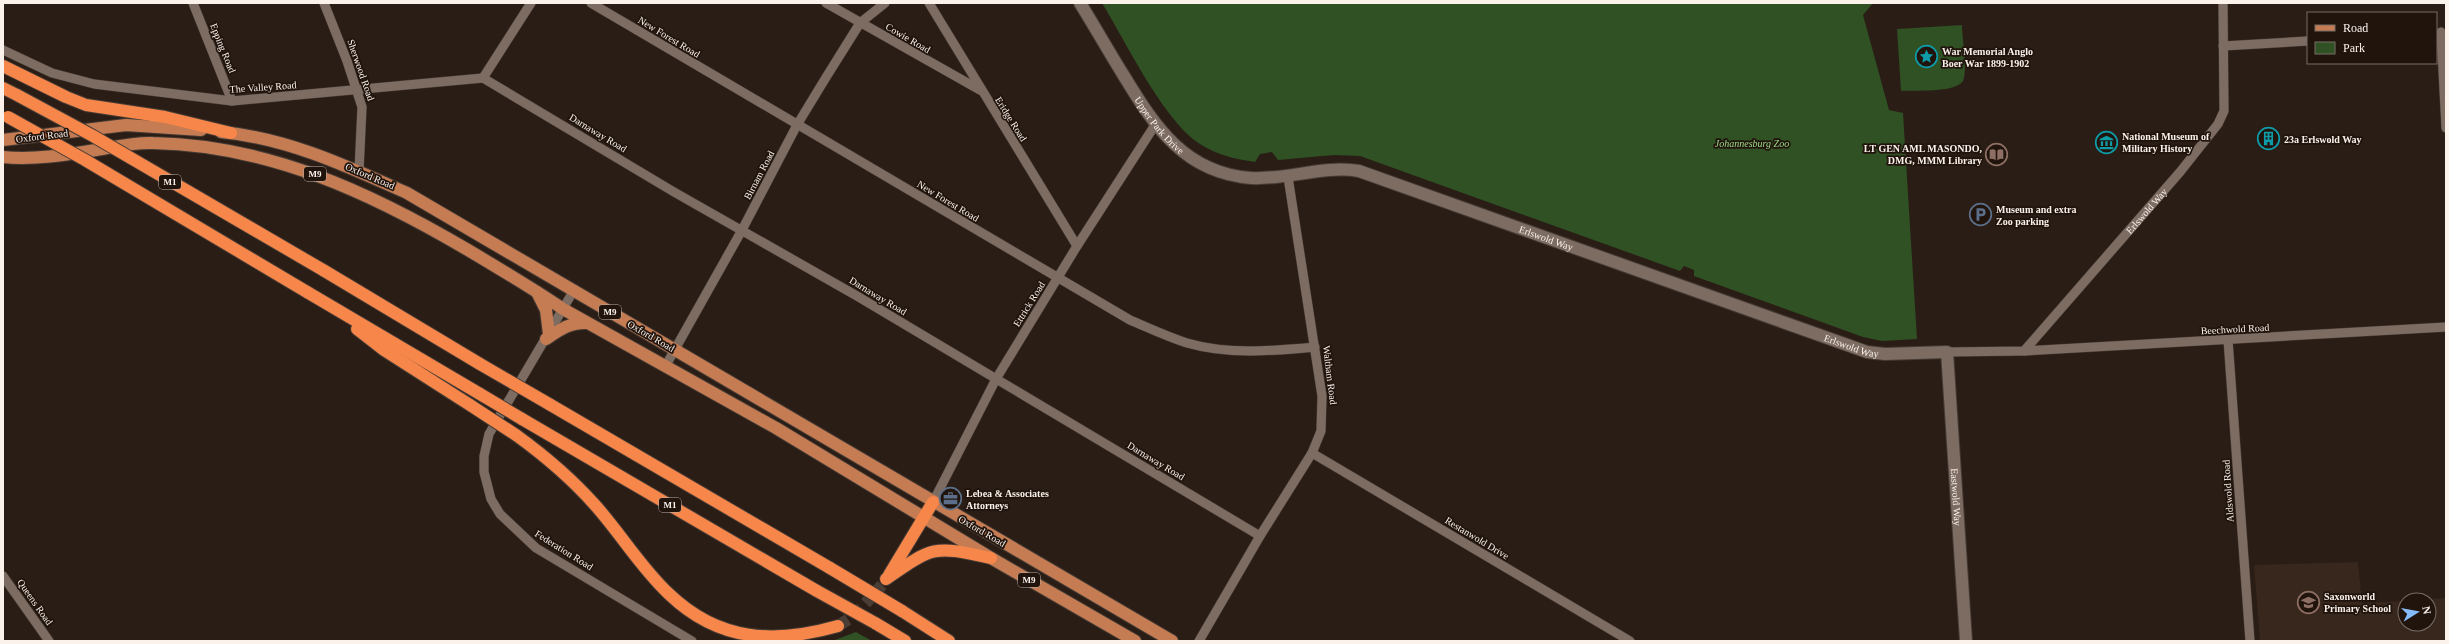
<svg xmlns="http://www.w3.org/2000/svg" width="2449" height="644" viewBox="0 0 2449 644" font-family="Georgia,serif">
<rect width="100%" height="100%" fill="#2a1d15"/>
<path fill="#37271d" d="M 2358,562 L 2362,603 L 2405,601 L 2405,624 L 2429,624 L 2429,600 L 2412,600 L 2446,598 L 2446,641 L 2260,641 L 2254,565 Z"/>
<g fill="#2f5124">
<path d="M 1102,3 L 1873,3 L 1863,15 L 1889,110 L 1903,113 L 1917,339 L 1882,341 L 1863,337 L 1694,276 L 1694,270 L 1684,266 L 1680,271 L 1360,156 L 1334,155 L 1278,160 L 1272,152 L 1260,154 L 1255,162 C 1235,159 1217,155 1200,144 C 1163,120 1126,42 1102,3 Z"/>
<path d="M 1962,25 C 1962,38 1968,71 1963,81 C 1956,93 1914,90 1901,91 L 1897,29 Z"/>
<path d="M 856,632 L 872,641 L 832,641 Z"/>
</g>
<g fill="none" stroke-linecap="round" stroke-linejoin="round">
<path stroke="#493d35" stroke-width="12" stroke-dasharray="12 6" stroke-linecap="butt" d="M 838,626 L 855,615 L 882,585"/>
<defs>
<g id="street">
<path d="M 193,3 L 232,101"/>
<path d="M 324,3 L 347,61 L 362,107 L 359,171"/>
<path d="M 591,3 L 1130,320 C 1149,328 1168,337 1187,343 C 1228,355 1273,351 1315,347"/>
<path d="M 826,3 L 980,90"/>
<path d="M 929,3 L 1077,246"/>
<path d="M 2441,32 L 2446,128"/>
<path d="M 2223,46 L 2308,41"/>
<path d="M 3,50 L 52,73 L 94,84 L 232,101 L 483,78"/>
<path d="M 483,78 L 674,192 L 857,296 L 1260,536"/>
<path d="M 483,78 L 531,3"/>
<path d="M 574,290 L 489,434 L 484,456 L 484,472 L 491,499 L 500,514 L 536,548 L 692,641"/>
<path d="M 2228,340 L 2250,641"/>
<path d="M 2024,351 L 2446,327"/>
<path id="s1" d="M 1947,352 L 2024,351 L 2180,172 L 2218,124 L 2224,111 L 2223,3"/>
<path d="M 665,367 L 742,230 L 797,125 L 825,79 L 860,23 L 885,3"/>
<path d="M 1312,453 L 1630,641"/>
<path d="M 933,502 L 996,379 L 1077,246 L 1155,125"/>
<path d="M 3,576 L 49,641"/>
<path d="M 1199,641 L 1260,536 L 1312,453 L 1321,431 L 1322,396 L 1288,177"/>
</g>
<g id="secondary">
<path id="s2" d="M 1080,3 C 1095,27 1109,52 1124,76 C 1155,127 1185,173 1251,178 C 1287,180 1324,165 1359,171 L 1867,352 L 1885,354 L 1947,352 L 1966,641"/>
</g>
<g id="primary">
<path d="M 221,132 C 287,138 347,166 407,193 L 1172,641"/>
<path d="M 3,140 L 126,125 L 201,130"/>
<path d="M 3,157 C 34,160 66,155 96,150 C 115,147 134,142 153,143 C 269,145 371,193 468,250 C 500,269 532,288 563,309 L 776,428 L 991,558 L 1135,641"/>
<path d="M 537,292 L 546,310 L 549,334"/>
<path d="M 546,339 C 559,330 570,322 587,323"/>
</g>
<g id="highway">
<path d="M 3,66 L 66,97 L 86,105 L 165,117 L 231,133"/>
<path d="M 3,88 L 17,95"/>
<path d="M 323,270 L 480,364"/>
<path d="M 307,292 L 480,394"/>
<path d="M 357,329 L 384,350 L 470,405"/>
<path d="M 549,404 L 830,568"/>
<path d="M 522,419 L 817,591"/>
<path d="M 516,435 C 545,456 571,478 595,505 C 621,534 641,568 669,594 C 719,642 775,644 838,626"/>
<path d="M 889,575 L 933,502"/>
<path d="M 886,579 C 935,545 934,546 991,558"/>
<path d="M 902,611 L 949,641"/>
<path d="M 875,623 L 905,641"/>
</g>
</defs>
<use href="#street" stroke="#453b35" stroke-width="10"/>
<use href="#secondary" stroke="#453b35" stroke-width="14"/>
<use href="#primary" stroke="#453b35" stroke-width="14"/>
<use href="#highway" stroke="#453b35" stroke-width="14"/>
<use href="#street" stroke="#7c6c62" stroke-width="9"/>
<use href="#secondary" stroke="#7c6c62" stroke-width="12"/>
<use href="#primary" stroke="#c57c53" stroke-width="12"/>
<use href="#highway" stroke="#f68649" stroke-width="12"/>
<defs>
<g id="highway-bridge">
<path d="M 17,95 L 93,136 L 323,270"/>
<path d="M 8,117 L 85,160 L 307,292"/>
<path d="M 480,364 L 549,404"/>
<path d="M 480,394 L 522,419"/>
<path d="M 470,405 L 516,435"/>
<path d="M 830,568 L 902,611"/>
<path d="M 817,591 L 875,623"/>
</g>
</defs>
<use href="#highway-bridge" stroke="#453b35" stroke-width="14" stroke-linecap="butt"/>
<use href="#highway-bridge" stroke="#f68649" stroke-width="12"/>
</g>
<defs>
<symbol id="sight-ring" viewBox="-11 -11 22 22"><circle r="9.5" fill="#20140c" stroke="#0f9aa8" stroke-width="1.5"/><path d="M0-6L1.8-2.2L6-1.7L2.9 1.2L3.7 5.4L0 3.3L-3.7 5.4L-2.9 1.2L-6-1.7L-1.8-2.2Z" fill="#0f9aa8"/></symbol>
<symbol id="building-ring" viewBox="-11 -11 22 22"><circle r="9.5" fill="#20140c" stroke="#0f9aa8" stroke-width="1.5"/><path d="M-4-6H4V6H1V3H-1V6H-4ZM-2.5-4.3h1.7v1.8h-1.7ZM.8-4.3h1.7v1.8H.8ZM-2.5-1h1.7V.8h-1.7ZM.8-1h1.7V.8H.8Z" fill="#0f9aa8"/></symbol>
<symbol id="museum-ring" viewBox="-11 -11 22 22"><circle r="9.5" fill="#20140c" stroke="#0f9aa8" stroke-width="1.5"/><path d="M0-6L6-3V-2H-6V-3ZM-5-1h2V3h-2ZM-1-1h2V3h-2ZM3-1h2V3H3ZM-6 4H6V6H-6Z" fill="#0f9aa8"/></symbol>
<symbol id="library-ring" viewBox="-11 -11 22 22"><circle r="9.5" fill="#20140c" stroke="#8d6e63" stroke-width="1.5"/><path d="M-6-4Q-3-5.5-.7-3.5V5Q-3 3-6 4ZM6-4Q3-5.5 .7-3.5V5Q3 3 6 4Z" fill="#8d6e63"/></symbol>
<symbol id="parking-ring" viewBox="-11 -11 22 22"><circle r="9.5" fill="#20140c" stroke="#5c6f8a" stroke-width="1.5"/><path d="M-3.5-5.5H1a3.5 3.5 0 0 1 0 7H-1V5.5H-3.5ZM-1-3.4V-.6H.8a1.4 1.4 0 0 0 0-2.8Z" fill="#5c6f8a"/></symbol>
<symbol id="office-ring" viewBox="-11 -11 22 22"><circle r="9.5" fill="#20140c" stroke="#5c6f8a" stroke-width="1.5"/><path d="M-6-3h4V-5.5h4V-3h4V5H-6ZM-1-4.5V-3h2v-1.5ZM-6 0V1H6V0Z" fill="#5c6f8a"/></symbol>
<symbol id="school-ring" viewBox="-11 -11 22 22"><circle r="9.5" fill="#20140c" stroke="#8d6e63" stroke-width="1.5"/><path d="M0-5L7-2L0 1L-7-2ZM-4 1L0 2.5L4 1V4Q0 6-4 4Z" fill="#8d6e63"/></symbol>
</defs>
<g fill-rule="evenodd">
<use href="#sight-ring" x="1914" y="44" width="25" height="25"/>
<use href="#building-ring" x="2256" y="126" width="25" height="25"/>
<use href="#museum-ring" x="2094" y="130" width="25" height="25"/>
<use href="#library-ring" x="1984" y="142" width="25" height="25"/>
<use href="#parking-ring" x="1968" y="202" width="25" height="25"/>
<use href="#office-ring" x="938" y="486" width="25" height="25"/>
<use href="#school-ring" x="2296" y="590" width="25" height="25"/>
</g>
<g text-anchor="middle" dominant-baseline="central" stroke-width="3.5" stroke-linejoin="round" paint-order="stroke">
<g fill="#20140c" stroke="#b9afa9" stroke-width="1">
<rect x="304" y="167" width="22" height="14" rx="3"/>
<rect x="159" y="175" width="22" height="14" rx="3"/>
<rect x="599" y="305" width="22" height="14" rx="3"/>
<rect x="659" y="498" width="22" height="14" rx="3"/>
<rect x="1018" y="573" width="22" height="14" rx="3"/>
</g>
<g font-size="9" font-weight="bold" fill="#fbf2ec">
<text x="315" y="174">M9</text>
<text x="170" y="182">M1</text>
<text x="610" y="312">M9</text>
<text x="670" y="505">M1</text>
<text x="1029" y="580">M9</text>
</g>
<g font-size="10" fill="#fbf2ec" stroke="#20140c">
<text transform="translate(669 37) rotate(31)">New Forest Road</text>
<text transform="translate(908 38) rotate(30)">Cowie Road</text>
<text transform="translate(223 48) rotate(68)">Epping Road</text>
<text transform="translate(361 70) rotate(71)">Sherwood Road</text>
<text transform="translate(263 87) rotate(-4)">The Valley Road</text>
<text transform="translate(1011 119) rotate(58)">Eridge Road</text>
<text stroke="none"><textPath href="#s2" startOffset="146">Upper Park Drive</textPath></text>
<text transform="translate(598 133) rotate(31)">Darnaway Road</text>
<text transform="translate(42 136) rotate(-7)">Oxford Road</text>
<text transform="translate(759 175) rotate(-62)">Birnam Road</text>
<text transform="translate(370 176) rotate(23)">Oxford Road</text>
<text transform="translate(948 201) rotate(31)">New Forest Road</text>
<text stroke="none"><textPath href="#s1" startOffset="263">Erlswold Way</textPath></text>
<text stroke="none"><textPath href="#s2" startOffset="563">Erlswold Way</textPath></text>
<text transform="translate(878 296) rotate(31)">Darnaway Road</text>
<text transform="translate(1029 304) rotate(-58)">Ettrick Road</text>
<text transform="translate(2235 329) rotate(-3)">Beechwold Road</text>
<text transform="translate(651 336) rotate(30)">Oxford Road</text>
<text stroke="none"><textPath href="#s2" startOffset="887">Erlswold Way</textPath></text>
<text transform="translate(1330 375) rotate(83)">Waltham Road</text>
<text transform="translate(1156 461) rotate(31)">Darnaway Road</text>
<text transform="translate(2228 491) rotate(-94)">Aldswold Road</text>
<text stroke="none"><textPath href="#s2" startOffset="1129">Eastwold Way</textPath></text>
<text transform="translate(982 531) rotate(30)">Oxford Road</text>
<text transform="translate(1477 538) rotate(31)">Restanwold Drive</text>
<text transform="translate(564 550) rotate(32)">Federation Road</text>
<text transform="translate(35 602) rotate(55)">Queens Road</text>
</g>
<g font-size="10" font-weight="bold" fill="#fbf2ec" stroke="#20140c" text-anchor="start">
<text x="1942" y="51">War Memorial Anglo<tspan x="1942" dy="12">Boer War 1899-1902</tspan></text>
<text x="2122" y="136">National Museum of<tspan x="2122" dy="12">Military History</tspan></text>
<text x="2284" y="139">23a Erlswold Way</text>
<text x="1982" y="148" text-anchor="end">LT GEN AML MASONDO,<tspan x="1982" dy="12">DMG, MMM Library</tspan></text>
<text x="1996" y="209">Museum and extra<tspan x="1996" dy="12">Zoo parking</tspan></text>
<text x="966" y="493">Lebea &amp; Associates<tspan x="966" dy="12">Attorneys</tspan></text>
<text x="2324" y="596">Saxonworld<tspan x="2324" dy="12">Primary School</tspan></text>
</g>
<g font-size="10" font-style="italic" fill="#9cdc88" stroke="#20140c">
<text x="1752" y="143">Johannesburg Zoo</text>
</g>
</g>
<rect width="2449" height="644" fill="none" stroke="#fbf2ec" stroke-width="8"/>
<rect x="2307" y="12" width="130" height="52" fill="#20140c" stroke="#786d66"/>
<rect x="2315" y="25" width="20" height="6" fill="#c57c53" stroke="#786d66"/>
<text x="2343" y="32" font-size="12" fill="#fbf2ec">Road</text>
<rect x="2315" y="42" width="20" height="12" fill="#2f5124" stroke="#786d66"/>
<text x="2343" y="52" font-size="12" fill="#fbf2ec">Park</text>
<g transform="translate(2417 612) rotate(79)"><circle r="19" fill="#20140c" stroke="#786d66"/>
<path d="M0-3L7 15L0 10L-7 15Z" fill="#85bbfb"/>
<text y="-6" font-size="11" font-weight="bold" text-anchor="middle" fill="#fbf2ec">N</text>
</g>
</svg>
